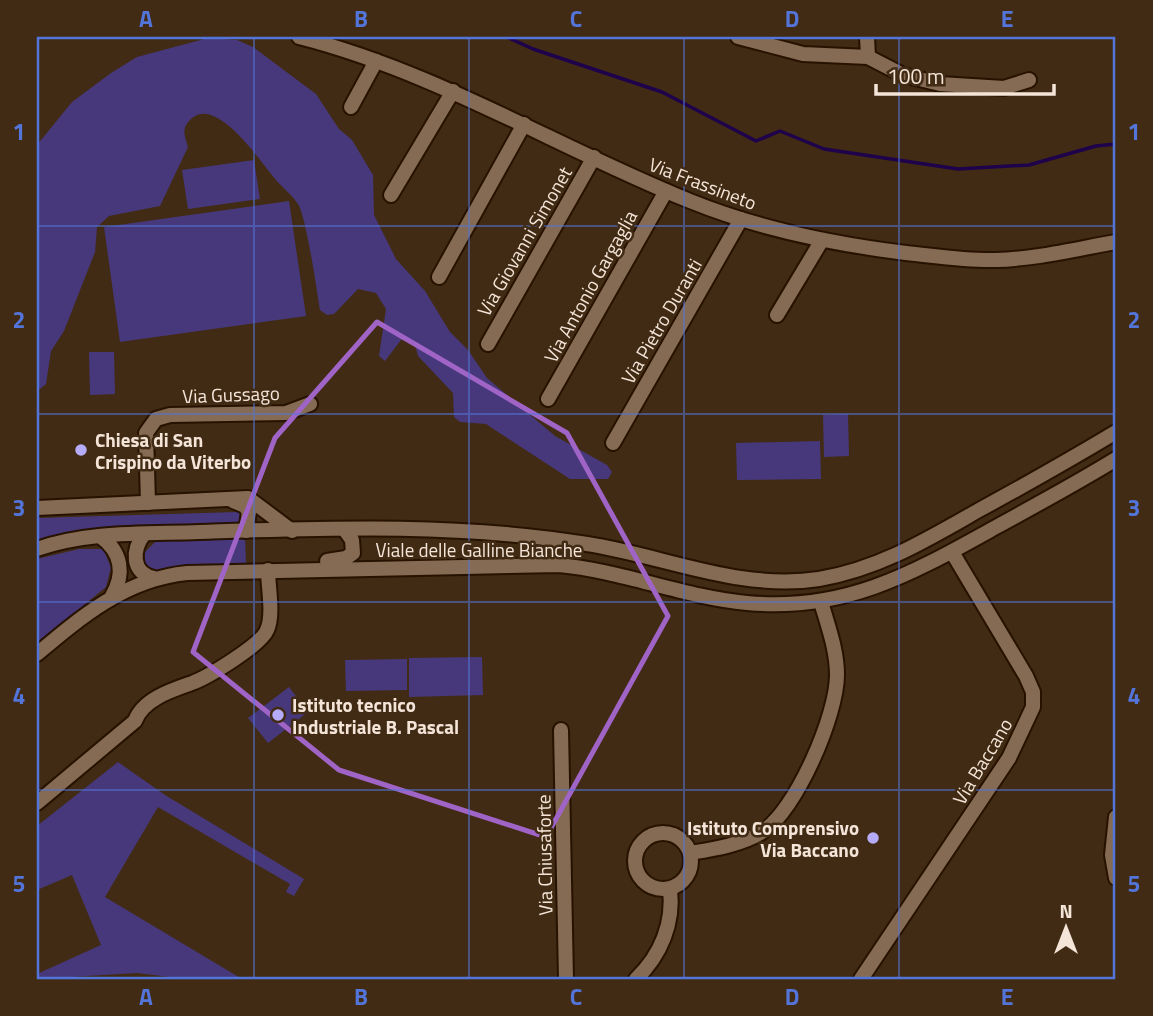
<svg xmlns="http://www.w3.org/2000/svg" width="1153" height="1016" viewBox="0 0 1153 1016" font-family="'Titillium Web',sans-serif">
<rect width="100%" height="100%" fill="#412b14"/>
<g fill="#47387b">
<path d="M 208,38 L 237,40 L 253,47 L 316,94 L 339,129 L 352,140 L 373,175 L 374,215 L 396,259 L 425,291 L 450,332 L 468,350 L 487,378 L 555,436 L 607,465 L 612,472 L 608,479 L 570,479 L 486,424 L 460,422 L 454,417 L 453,393 L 418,356 L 414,341 L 404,336 L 385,361 L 379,356 L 386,309 L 376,293 L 358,289 L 334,314 L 327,315 L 320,310 C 317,291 306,216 298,204 C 292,195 283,188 276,180 C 262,164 218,96 192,118 C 181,128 184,134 188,147 L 160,206 L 109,216 L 97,227 L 95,252 L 64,331 L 51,351 L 46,384 L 40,389 L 37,387 L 37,145 L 72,102 L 111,73 L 137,57 Z"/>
<path d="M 254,160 L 260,199 L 188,209 L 182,170 Z"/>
<path d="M 289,201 L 306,316 L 120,342 L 104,227 Z"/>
<path d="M 89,352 L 114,352 L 115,394 L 90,395 Z"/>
<path d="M 848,414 L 849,456 L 824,457 L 823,415 Z"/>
<path d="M 820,441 L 821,479 L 737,480 L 736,443 Z"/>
<path d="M 237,512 L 244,517 L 242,523 L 237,524 L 85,529 L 37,540 L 37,518 Z"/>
<path d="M 245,534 L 246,566 L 155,571 L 145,564 L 145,552 L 157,540 Z"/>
<path d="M 79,549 L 103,549 L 111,567 L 106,587 L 37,643 L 37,559 Z"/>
<path d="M 482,657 L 483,695 L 409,697 L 409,658 Z"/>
<path d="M 407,659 L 407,690 L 346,691 L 345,660 Z"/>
<path d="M 289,687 L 308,712 L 268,743 L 248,718 Z"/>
<path d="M 118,762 L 165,795 L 304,879 L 294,896 L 286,892 L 290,884 L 158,807 L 105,897 L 242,979 L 187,979 L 137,973 L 37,979 L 37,974 L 101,945 L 72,875 L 37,890 L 37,826 Z"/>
</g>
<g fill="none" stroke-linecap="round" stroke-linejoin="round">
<path stroke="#1e024b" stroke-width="3.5" d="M 507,37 L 533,49 L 662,92 L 756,141 L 780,131 L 824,149 L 958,169 L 1029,165 L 1096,146 L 1116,144"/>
<defs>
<g id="minor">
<path d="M 299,37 C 437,72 558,148 690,201 C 759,229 832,244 906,253 C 936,256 966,261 996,260 C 1036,259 1076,249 1116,242"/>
<path d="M 738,37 L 803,54 L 868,57 L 903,75 L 940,84 L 1004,88 L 1029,80"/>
<path d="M 867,37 L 868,57"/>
<path d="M 351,107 L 376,61"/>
<path d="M 391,195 L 453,91"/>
<path d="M 439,277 L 524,124"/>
<path d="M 777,315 L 822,240"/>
<path d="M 488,344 L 594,157"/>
<path d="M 548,399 L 666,191"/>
<path d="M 613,443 L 741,219"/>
<path d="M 233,501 L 245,506 L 249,512 L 246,531"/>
<path d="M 148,503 L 146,433 L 156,419 L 170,415 L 286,413 L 310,404"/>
<path d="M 37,508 L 248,498 L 292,531"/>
<path d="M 144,534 C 132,550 131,573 154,578"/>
<path d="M 100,536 C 122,552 125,574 112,596"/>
<path d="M 37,549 C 88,531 145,534 199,532 C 328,528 459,523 587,544 C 665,556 739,591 819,579 C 879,569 928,539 979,510 C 1025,485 1071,459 1116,432"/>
<path d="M 327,561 L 346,558 L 353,553 L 352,540 L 345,530"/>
<path d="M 37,654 C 82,616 126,579 187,573 L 559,565 C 623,571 683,597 747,603 C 846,612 913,573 996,527 C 1036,505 1077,483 1116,459"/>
<path d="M 561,730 L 566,979"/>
<path d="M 37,803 L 135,721 C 143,699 172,690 192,683 C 208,677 261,645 267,630 C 274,615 268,587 268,570"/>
<path d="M 1116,817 L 1112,855 L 1116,878"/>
<circle cx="663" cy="861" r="28"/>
<path d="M 690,853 C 714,849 741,845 762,832 C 796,811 837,715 837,675 C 837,650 828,626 821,602"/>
<path d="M 636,979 C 661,955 674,923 670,889"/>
<path d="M 861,979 L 1009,758 L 1033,707 L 1033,692 L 1026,676 L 952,552"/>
</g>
</defs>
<use href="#minor" stroke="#271200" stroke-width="18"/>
<use href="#minor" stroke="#856b53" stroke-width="14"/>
</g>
<path fill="none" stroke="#9f64c6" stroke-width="5" stroke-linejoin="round" d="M 377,322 L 567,433 L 668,616 L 546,837 L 339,770 L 193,652 L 275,438 Z"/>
<path fill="none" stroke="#5374d8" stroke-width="2" stroke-opacity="0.55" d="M 254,37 L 254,979M 469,37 L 469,979M 684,37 L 684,979M 899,37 L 899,979M 37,226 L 1116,226M 37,414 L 1116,414M 37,602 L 1116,602M 37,790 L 1116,790"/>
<g fill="#b6abf8" stroke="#412b14" stroke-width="2.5">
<circle cx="81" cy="450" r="7"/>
<circle cx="278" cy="715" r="7"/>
<circle cx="873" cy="838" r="7"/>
</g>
<g text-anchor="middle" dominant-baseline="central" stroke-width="5" stroke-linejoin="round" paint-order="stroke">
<g font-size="19" fill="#f4e5d8" stroke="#412b14">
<text transform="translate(703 183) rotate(21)">Via Frassineto</text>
<text transform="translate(524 241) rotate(-60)">Via Giovanni Simonet</text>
<text transform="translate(590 286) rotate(-61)">Via Antonio Gargaglia</text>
<text transform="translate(661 321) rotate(-60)">Via Pietro Duranti</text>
<text transform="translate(231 394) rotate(-2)">Via Gussago</text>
<text x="479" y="549">Viale delle Galline Bianche</text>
<text transform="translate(982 761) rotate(-59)">Via Baccano</text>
<text transform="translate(544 855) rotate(-91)">Via Chiusaforte</text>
</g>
<g font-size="19" font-weight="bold" fill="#f4e5d8" stroke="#412b14" text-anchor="start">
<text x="95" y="439">Chiesa di San<tspan x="95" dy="22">Crispino da Viterbo</tspan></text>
<text x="292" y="704">Istituto tecnico<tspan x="292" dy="22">Industriale B. Pascal</tspan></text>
<text x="859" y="827" text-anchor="end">Istituto Comprensivo<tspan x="859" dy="22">Via Baccano</tspan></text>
</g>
</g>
<rect width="1153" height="1016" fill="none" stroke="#412b14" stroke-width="77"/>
<g transform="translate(1066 928)" stroke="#412b14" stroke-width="5" paint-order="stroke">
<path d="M0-5L12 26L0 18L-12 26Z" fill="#f4e5d8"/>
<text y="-10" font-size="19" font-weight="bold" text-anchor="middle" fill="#f4e5d8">N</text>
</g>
<path d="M876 84v10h178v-10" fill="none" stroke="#f4e5d8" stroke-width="3.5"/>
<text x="887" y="84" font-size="21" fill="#f4e5d8" stroke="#412b14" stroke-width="5" paint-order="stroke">100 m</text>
<rect x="38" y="38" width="1076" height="940" fill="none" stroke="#5374d8" stroke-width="2.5"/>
<g font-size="23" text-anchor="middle" font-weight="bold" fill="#5374d8">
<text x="146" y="27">A</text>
<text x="361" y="27">B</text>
<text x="576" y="27">C</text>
<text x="792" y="27">D</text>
<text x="1007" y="27">E</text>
<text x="19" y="140">1</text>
<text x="1134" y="140">1</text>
<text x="19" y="328">2</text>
<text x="1134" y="328">2</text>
<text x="19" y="516">3</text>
<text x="1134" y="516">3</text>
<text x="19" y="704">4</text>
<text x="1134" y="704">4</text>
<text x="19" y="892">5</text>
<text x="1134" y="892">5</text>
<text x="146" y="1005">A</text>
<text x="361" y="1005">B</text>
<text x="576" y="1005">C</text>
<text x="792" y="1005">D</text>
<text x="1007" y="1005">E</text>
</g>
</svg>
